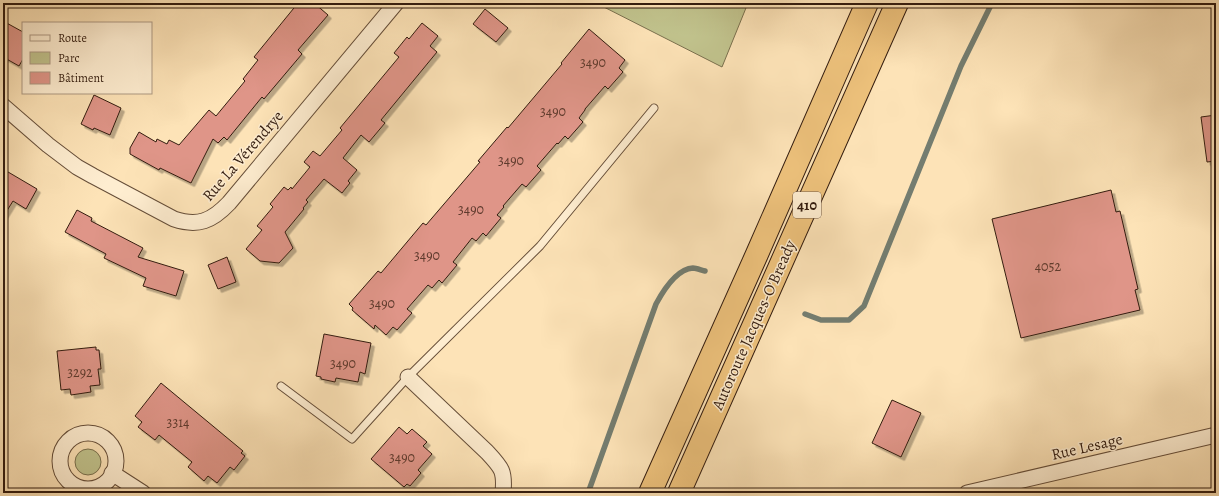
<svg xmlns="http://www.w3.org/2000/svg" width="1219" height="496" viewBox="0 0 1219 496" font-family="Alegreya,serif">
<defs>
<filter id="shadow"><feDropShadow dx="3.5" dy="3.5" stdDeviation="0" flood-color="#0004"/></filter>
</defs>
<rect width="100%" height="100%" fill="#fde3b7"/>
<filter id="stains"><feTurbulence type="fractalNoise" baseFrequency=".005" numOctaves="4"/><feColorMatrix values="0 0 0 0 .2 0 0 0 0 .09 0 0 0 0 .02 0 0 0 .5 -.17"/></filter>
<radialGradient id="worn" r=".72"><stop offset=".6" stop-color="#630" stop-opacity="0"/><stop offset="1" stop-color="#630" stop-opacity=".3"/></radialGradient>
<g fill="#c1c38d" stroke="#7a704e">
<path d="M 596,3 L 748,3 L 722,67 Z"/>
<circle cx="88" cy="462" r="13"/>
</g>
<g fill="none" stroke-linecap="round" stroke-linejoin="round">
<g stroke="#747d70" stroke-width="5.5">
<path d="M 805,314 L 821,320 L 849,320 L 864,306 L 961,66 L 992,3"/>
<path d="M 588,493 L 656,304 C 663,291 676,269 693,268 C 696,268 701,270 705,271"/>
</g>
</g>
<g fill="#df9588" stroke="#331c0f" filter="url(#shadow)">
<path d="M 298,3 L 314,3 L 328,15 L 298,50 L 302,54 L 264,99 L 262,97 L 227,140 L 224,137 L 218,143 L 213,139 L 191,183 L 160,168 L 159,170 L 130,154 L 130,148 L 139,132 L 156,142 L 157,139 L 167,144 L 169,140 L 179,145 L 209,110 L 216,116 L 245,81 L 243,79 L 258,60 L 254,57 Z"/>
<path d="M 485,9 L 508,28 L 496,42 L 473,24 Z"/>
<path d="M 3,21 L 23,32 L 23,59 L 19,66 L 3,57 Z"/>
<path d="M 422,23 L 438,36 L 430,46 L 437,52 L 381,120 L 385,123 L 369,142 L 361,135 L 343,158 L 357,170 L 348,181 L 350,183 L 342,193 L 324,179 L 306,200 L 308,202 L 303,208 L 304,209 L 285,232 L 293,248 L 279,263 L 260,261 L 246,249 L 262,230 L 257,226 L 273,207 L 270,204 L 284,187 L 288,190 L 291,187 L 292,189 L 310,167 L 304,162 L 313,151 L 320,156 L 342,130 L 340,128 L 399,57 L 394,53 L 407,37 L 409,39 Z"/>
<path d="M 589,29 L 625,60 L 619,68 L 623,72 L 608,89 L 605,86 L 585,109 L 585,110 L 579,118 L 583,122 L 568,139 L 565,136 L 558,144 L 557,143 L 537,166 L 541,170 L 526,187 L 522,184 L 503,206 L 504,207 L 497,215 L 501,218 L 486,236 L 483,233 L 476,241 L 472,238 L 453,262 L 457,265 L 442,283 L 439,280 L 432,288 L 428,285 L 407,309 L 412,313 L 397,330 L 393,327 L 386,335 L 375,325 L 374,329 L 352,310 L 353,308 L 349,304 L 378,271 L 381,273 L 423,223 L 426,225 L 480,162 L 478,161 L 507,127 L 508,128 L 562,64 L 561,63 Z"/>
<path d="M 94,95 L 121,108 L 110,135 L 94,128 L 93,130 L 81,124 Z"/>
<path d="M 1216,115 L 1216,161 L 1207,162 L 1201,117 Z"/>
<path d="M 3,169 L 37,189 L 26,209 L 13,201 L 3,217 Z"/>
<path d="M 1111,190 L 1116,212 L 1120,211 L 1138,289 L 1135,290 L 1140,310 L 1021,338 L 992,219 Z"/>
<path d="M 77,210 L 92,218 L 91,221 L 143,248 L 138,257 L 184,271 L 176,296 L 143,286 L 146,278 L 104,258 L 106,254 L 65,232 Z"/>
<path d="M 227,257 L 236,282 L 218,289 L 208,265 Z"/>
<path d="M 324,334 L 371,343 L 365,374 L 360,372 L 358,382 L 336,378 L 335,382 L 321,379 L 321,377 L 316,376 Z"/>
<path d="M 96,347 L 96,350 L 99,350 L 101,369 L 98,369 L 100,385 L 90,386 L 91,392 L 71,395 L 70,389 L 61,390 L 57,351 Z"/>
<path d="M 161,383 L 243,451 L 241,453 L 245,456 L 234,470 L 230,467 L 217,483 L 208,476 L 204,481 L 188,467 L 192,462 L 159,435 L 155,440 L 138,427 L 142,422 L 135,416 Z"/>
<path d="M 892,400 L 921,413 L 901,457 L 872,443 Z"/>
<path d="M 399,427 L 407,434 L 412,429 L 427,442 L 423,446 L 432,454 L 418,470 L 421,473 L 410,486 L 407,484 L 404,487 L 371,459 Z"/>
</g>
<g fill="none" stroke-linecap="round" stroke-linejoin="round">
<defs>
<path id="lane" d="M 281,386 L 352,439 L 408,377 L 540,246 L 654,108"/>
<g id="street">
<path d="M 3,106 L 48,145 L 77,167 L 93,176 L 174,219 C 198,227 212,221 229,203 L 396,3"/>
<path d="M 408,377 L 487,452 C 502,468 505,471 503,493"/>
<circle cx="88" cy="461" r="28"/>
<path d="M 112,473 L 143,493"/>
<path d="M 967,493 L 1216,435"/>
</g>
<g id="highway">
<path d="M 650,493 L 757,254 L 867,3"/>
<path d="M 679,493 L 897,3"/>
</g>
</defs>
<use href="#lane" stroke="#664e39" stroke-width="9"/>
<use href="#street" stroke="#664e39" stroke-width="17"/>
<use href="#highway" stroke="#331c0f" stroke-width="24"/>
<use href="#lane" stroke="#feedd0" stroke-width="7"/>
<use href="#street" stroke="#feedd0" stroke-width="15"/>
<use href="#highway" stroke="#eec27c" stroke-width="22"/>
</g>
<g text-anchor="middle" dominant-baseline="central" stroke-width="3" stroke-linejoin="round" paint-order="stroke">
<g font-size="14" fill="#5e3a2d">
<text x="593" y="62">3490</text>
<text x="553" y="111">3490</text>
<text x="511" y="160">3490</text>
<text x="471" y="209">3490</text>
<text x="427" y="255">3490</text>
<text x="1048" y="266">4052</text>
<text x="382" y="303">3490</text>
<text x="343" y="363">3490</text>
<text x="80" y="372">3292</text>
<text x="178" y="422">3314</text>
<text x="402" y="457">3490</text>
</g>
<rect fill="#feedd0" stroke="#705b49" stroke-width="1" x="793" y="192" width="28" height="26" rx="3"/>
<g font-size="15" font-weight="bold" fill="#331c0f">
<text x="807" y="205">410</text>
</g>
<g font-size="16" fill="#331c0f" stroke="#feedd0">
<text transform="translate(243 156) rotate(-49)">Rue La Vérendrye</text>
<text transform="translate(754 325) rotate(-66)">Autoroute Jacques-O'Bready</text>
<text transform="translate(1087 447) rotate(-13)">Rue Lesage</text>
</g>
</g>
<rect width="1219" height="496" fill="none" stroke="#fde3b7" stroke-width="16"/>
<rect x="4" y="4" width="1211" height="488" fill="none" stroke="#331c0f" stroke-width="2"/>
<rect x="8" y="8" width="1203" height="480" fill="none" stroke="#331c0f"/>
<rect x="22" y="22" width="130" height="72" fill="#feedd0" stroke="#ad9983"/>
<rect x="30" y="35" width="20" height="6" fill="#feedd0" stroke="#ad9983"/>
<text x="58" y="42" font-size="12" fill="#331c0f">Route</text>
<rect x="30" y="52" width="20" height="12" fill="#c1c38d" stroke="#ad9983"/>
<text x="58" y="62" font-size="12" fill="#331c0f">Parc</text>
<rect x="30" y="72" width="20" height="12" fill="#df9588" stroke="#ad9983"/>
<text x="58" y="82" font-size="12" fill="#331c0f">Bâtiment</text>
<rect width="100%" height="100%" filter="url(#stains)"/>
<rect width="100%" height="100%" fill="url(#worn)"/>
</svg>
